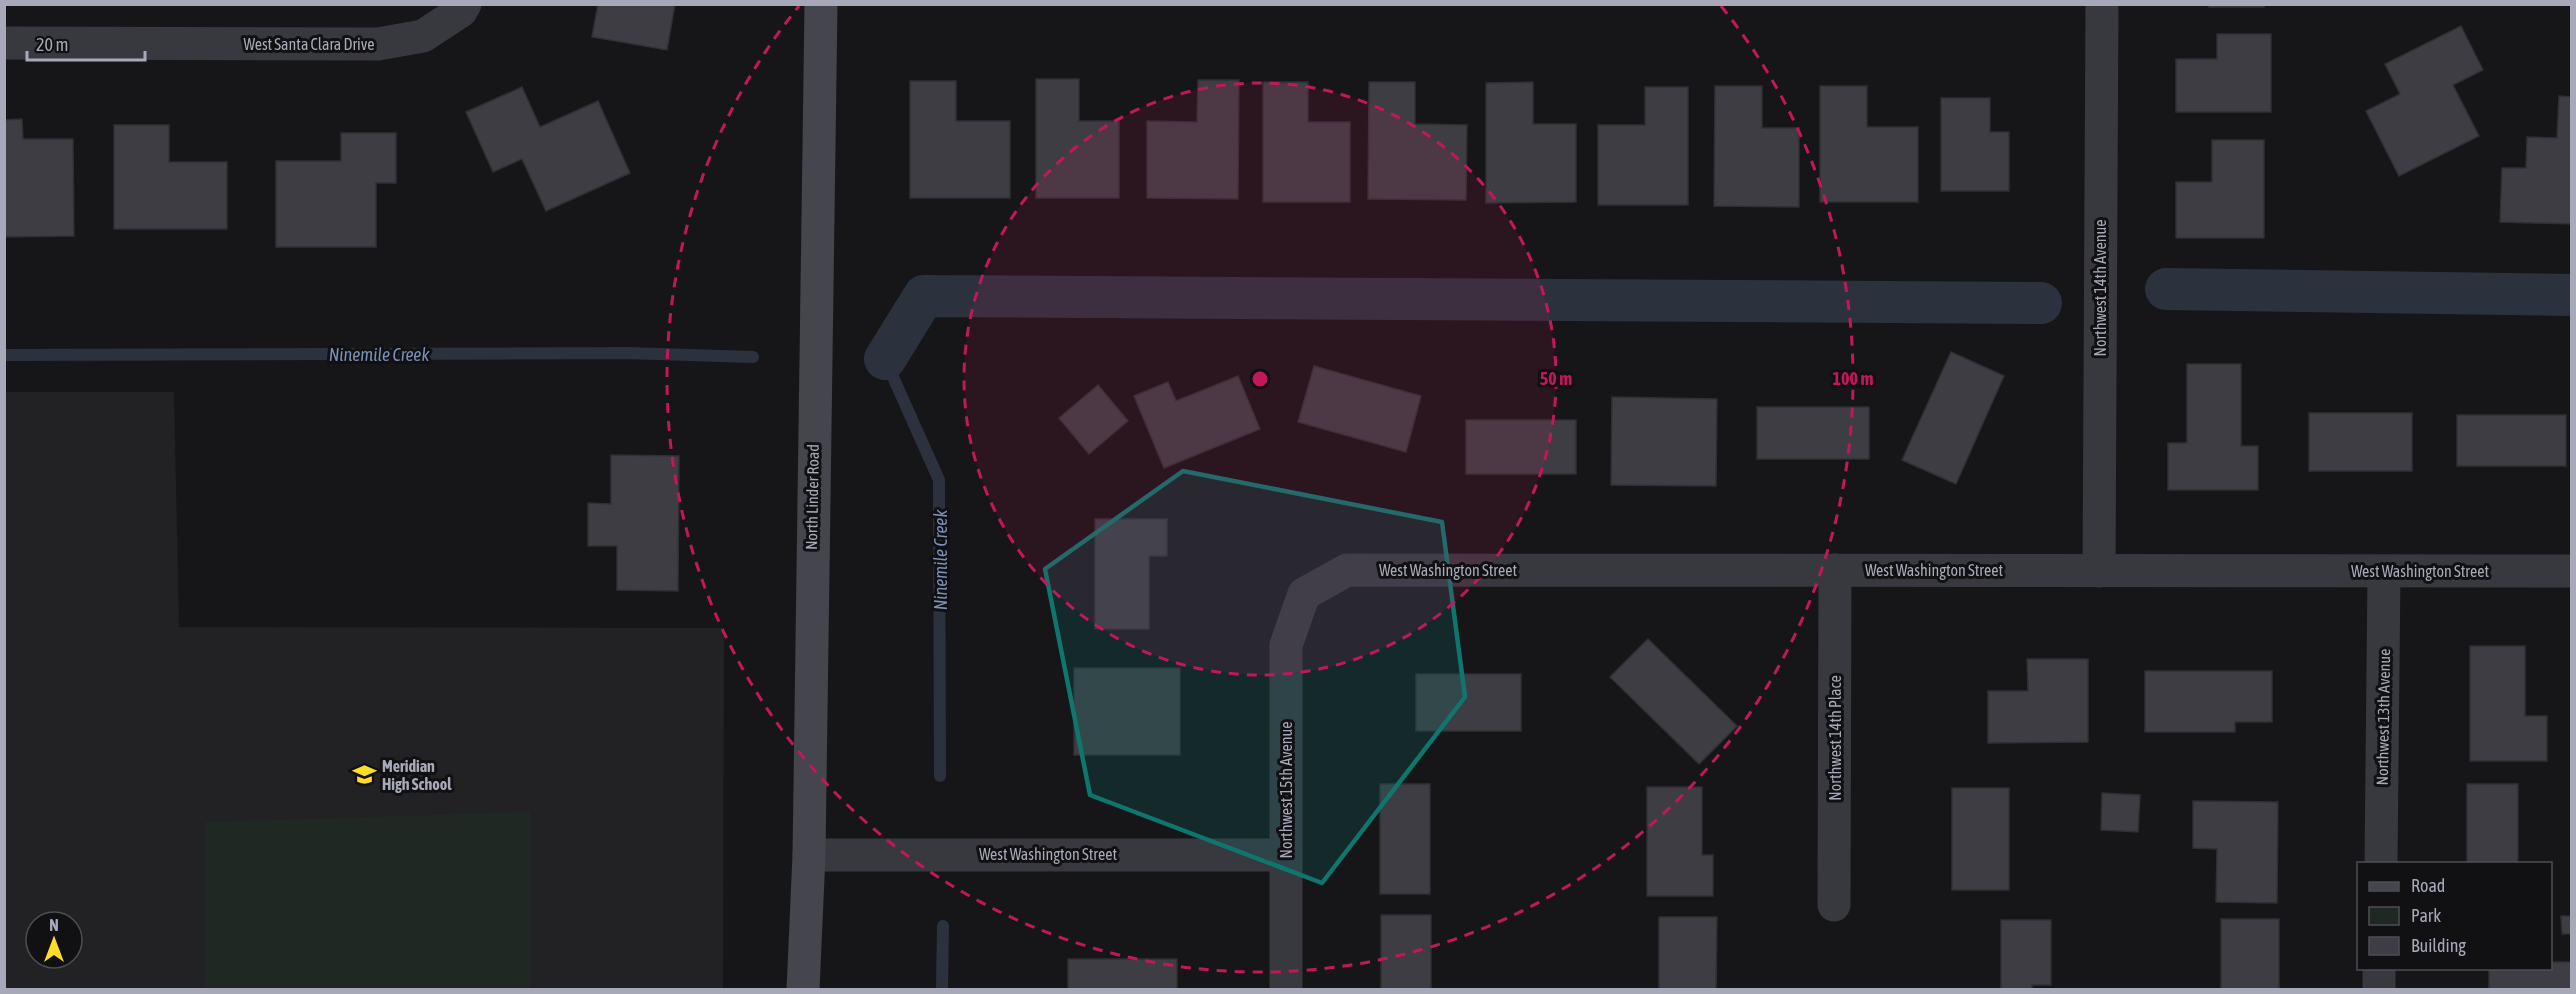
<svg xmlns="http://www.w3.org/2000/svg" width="2576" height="994" viewBox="0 0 2576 994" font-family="'Asap Condensed',sans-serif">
<rect width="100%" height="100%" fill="#161618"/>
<path fill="#222225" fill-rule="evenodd" d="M 5,392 L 174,392 L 179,627 L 724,628 L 723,989 L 5,990 ZM 36,922 L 72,922 L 72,958 L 36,958 Z"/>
<path fill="#1f2822" d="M 530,812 L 530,989 L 205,989 L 205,822 Z"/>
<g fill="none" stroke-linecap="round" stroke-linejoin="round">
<g stroke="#2b323d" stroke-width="12">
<path d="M 4,355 L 627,353 L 753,357"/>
<path d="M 882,359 L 885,359 L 939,480 L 940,776"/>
<path d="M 942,990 L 943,926"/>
</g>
<g stroke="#2b323d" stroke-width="42">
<path d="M 2166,289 L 2572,295"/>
<path d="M 885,359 L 924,296 L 2041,303"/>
</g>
</g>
<g fill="#3d3d43" stroke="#303034" stroke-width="1.5">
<path d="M 598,4 L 675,4 L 667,50 L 592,37 Z"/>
<rect x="2209" y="4" width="55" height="3"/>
<path d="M 2461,26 L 2483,70 L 2453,85 L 2479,136 L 2399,176 L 2366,111 L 2400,94 L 2385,64 Z"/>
<path d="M 2217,34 L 2271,34 L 2271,112 L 2176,112 L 2176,59 L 2217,59 Z"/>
<path d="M 1036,79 L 1079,79 L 1079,121 L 1119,121 L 1119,198 L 1036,198 Z"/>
<path d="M 1198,80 L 1239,80 L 1238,199 L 1147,198 L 1147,121 L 1197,122 Z"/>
<path d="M 910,81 L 956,81 L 956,121 L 1010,121 L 1010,198 L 910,198 Z"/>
<path d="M 1263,82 L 1308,82 L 1308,122 L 1350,122 L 1350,202 L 1263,202 Z"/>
<path d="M 1369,82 L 1415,82 L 1415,124 L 1467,125 L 1466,200 L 1368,199 Z"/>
<path d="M 1533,82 L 1533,124 L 1576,124 L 1576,202 L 1486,203 L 1486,83 Z"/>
<path d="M 1715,86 L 1762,86 L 1762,128 L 1799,128 L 1799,207 L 1714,206 Z"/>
<path d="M 1820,86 L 1867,86 L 1867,127 L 1918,127 L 1918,202 L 1820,202 Z"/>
<path d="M 522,87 L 540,127 L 598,101 L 630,173 L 546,211 L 522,159 L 493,172 L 466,112 Z"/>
<path d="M 1645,87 L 1688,87 L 1688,205 L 1598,205 L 1598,125 L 1645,125 Z"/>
<path d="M 2559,96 L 2572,97 L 2572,224 L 2500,222 L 2502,168 L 2526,168 L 2527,137 L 2557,138 Z"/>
<path d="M 1941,98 L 1990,98 L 1990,132 L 2009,132 L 2009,191 L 1941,191 Z"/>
<path d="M 22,119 L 23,139 L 73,139 L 74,236 L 4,237 L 4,120 Z"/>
<path d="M 114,125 L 169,125 L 169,162 L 227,162 L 227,229 L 114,229 Z"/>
<path d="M 341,133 L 396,133 L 396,183 L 376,183 L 376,247 L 276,247 L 276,161 L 341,161 Z"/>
<path d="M 2212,140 L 2264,140 L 2264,238 L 2176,238 L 2176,182 L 2212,182 Z"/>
<path d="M 1951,352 L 2004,376 L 1956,484 L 1902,460 Z"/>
<path d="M 2187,364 L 2241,364 L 2241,446 L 2258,446 L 2258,490 L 2168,490 L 2168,443 L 2187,443 Z"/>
<path d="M 1314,366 L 1421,396 L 1406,452 L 1298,422 Z"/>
<path d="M 1238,376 L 1260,429 L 1164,468 L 1134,396 L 1168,382 L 1176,401 Z"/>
<path d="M 1098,385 L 1128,421 L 1089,454 L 1059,418 Z"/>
<path d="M 1612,397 L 1717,399 L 1716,486 L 1611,485 Z"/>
<rect x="1757" y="407" width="112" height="52"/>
<rect x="2309" y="413" width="103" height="58"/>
<rect x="2457" y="415" width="109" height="51"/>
<rect x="1466" y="420" width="110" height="54"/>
<path d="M 611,455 L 679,456 L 678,591 L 617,590 L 617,546 L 588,546 L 588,503 L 611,504 Z"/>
<path d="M 1095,519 L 1167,519 L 1167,556 L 1149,556 L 1149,629 L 1095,629 Z"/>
<path d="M 1648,639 L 1737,726 L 1699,764 L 1610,677 Z"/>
<path d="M 2470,646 L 2525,646 L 2525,716 L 2547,716 L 2547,761 L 2470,761 Z"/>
<path d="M 2027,659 L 2088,659 L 2088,742 L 1988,743 L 1988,691 L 2028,691 Z"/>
<rect x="1074" y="668" width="106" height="87"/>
<path d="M 2145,671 L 2272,671 L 2272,722 L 2235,722 L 2235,732 L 2145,732 Z"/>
<rect x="1416" y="674" width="105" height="57"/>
<rect x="1380" y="784" width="50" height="110"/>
<rect x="2467" y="784" width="51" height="80"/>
<path d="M 1647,787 L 1702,787 L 1702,855 L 1713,855 L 1713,896 L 1647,896 Z"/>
<rect x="1952" y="788" width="57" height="102"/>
<path d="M 2102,793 L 2140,795 L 2138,832 L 2101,830 Z"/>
<path d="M 2193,801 L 2278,802 L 2277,903 L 2216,902 L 2217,849 L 2193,848 Z"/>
<rect x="1381" y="915" width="50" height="75"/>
<path d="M 2561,916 L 2572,916 L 2572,934 L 2562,934 Z"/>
<path d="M 1659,917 L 1717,917 L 1716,990 L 1659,990 Z"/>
<rect x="2221" y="919" width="58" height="71"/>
<path d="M 2001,920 L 2051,920 L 2051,985 L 2032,985 L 2032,990 L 2001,990 Z"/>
<rect x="1068" y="959" width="109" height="31"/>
<path d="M 2550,962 L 2572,962 L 2572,990 L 2489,990 L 2489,968 L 2550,968 Z"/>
</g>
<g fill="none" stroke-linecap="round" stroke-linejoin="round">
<g stroke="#38383f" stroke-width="33">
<path d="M 4,43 L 378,44 L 423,36 L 461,11 L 465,4"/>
<path d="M 2099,571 L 2102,4"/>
<path d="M 809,855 L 1286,855"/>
<path d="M 2381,864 L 2384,571"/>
<path d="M 1834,905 L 1835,570"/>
<path d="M 1286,990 L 1286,645 L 1304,594 L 1347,570 L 2572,571"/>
<path d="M 2379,990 L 2379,968"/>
</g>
<path stroke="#44454d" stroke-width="33" d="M 803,990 L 809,855 L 821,4"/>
</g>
<path fill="#0f766e" fill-opacity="0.2" stroke="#0f766e" stroke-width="4.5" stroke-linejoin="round" d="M 1183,471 L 1442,522 L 1465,697 L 1322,883 L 1090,795 L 1045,569 Z"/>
<circle cx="1260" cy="379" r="296" fill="#c2185b" fill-opacity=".12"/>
<g fill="none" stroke="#c2185b" stroke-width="3" stroke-dasharray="10 8">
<circle cx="1260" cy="379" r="296"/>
<path d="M1721 6A593 593 0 1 1 799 6"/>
</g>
<defs>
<symbol id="school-bare" viewBox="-9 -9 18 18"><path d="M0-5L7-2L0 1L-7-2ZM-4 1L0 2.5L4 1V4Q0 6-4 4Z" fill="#ffdc27" stroke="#111113" stroke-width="2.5" paint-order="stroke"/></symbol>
</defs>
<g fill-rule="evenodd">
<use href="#school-bare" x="348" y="758" width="33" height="33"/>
</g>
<g text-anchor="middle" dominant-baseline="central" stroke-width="6" stroke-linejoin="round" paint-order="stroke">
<g font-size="16" fill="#a7a9b9" stroke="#111113">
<text x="309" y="44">West Santa Clara Drive</text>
<text transform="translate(2100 288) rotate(-90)">Northwest 14th Avenue</text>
<text transform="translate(812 497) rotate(-89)">North Linder Road</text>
<text x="1448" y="570">West Washington Street</text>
<text x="1934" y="570">West Washington Street</text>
<text x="2420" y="571">West Washington Street</text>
<text transform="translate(2383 717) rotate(-89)">Northwest 13th Avenue</text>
<text transform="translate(1835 738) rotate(-90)">Northwest 14th Place</text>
<text transform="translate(1286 790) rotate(-90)">Northwest 15th Avenue</text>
<text x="1048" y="854">West Washington Street</text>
</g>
<g font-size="16" font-weight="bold" fill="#a7a9b9" stroke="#111113" text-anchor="start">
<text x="382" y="766">Meridian<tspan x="382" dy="18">High School</tspan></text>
</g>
<g font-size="18" font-style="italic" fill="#7b90b6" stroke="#111113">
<text x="379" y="354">Ninemile Creek</text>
<text transform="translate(940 560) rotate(-90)">Ninemile Creek</text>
</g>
</g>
<circle cx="1260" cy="379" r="9" fill="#c2185b" stroke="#111113" stroke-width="3"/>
<g font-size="18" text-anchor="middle" font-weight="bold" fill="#c2185b" stroke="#111113" stroke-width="6" stroke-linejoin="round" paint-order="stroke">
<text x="1556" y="385">50 m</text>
<text x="1853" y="385">100 m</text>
</g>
<rect width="2576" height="994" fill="none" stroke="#a7a9b9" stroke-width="12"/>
<rect x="2357" y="862" width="195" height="108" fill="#111113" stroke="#4d4e55" stroke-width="1.5"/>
<rect x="2369" y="882" width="30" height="9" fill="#44454d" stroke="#4d4e55" stroke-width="1.5"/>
<text x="2411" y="892" font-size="18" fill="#a7a9b9">Road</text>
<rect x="2369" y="907" width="30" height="18" fill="#1f2822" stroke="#4d4e55" stroke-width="1.5"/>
<text x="2411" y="922" font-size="18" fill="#a7a9b9">Park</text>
<rect x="2369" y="937" width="30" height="18" fill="#3d3d43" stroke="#4d4e55" stroke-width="1.5"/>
<text x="2411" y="952" font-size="18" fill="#a7a9b9">Building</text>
<g transform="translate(54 940)"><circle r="28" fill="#111113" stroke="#4d4e55" stroke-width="1.5"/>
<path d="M0-4.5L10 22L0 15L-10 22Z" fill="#ffdc27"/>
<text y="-9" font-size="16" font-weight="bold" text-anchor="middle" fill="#a7a9b9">N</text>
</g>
<path d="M27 51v9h118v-9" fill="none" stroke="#a7a9b9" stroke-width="3"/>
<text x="36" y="51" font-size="18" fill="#a7a9b9" stroke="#111113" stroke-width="4.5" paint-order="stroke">20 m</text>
</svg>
